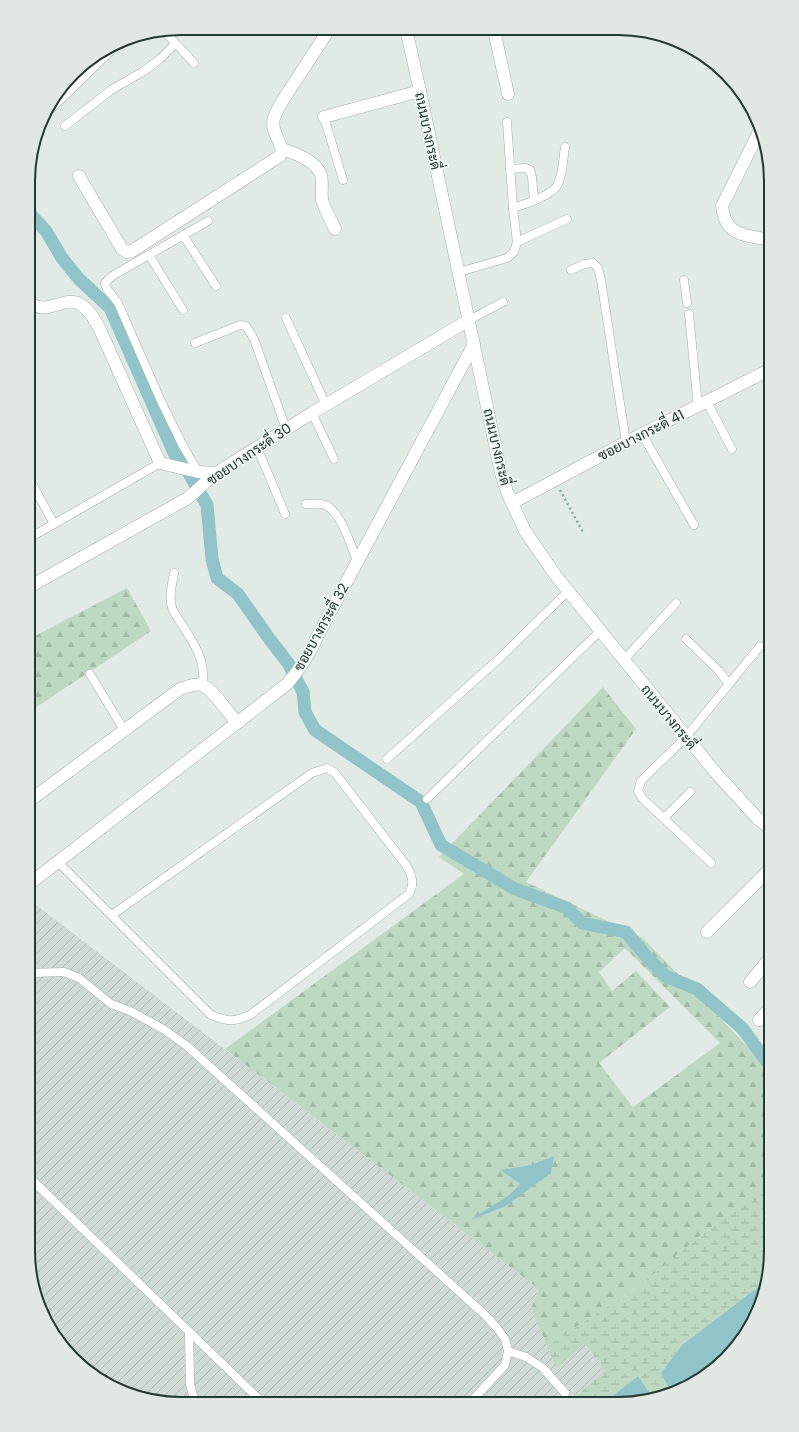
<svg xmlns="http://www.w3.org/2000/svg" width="799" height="1432" viewBox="0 0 799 1432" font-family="Poppins,Sarabun,sans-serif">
<defs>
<pattern id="industrial-furrows" width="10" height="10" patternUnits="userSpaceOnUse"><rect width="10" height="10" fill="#d0dad4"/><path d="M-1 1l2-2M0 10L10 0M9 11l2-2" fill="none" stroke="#b2bcb6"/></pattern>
<pattern id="forest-firs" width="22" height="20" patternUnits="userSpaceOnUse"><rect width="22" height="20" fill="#bdd9c2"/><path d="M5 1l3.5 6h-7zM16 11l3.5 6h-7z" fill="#a2bba7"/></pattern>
<pattern id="wetland-marsh" width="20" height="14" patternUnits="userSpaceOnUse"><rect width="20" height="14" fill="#bdd9c2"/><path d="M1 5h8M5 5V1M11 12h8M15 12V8" fill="none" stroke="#a2bba7"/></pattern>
</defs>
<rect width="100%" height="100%" fill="#e1eae5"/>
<path fill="url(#industrial-furrows)" d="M 32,902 L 539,1289 L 531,1309 L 556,1367 L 584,1343 L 605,1371 L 570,1401 L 571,1404 L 161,1403 L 122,1392 L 80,1366 L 54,1336 L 36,1301 L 28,1251 L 28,905 Z"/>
<g fill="url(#forest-firs)" fill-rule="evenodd">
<path d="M 127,588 L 151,631 L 29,712 L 29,639 Z"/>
<path d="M 603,687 L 636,729 L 526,882 L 643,938 L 771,1071 L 771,1179 L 636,1288 L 547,1346 L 531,1309 L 539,1289 L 225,1049 L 464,874 L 439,857 ZM 625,948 L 720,1043 L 633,1107 L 599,1063 L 670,1007 L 636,971 L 612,991 L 599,972 ZM 553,1156 L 506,1206 L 471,1220 L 509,1195 L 520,1184 L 501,1170 L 530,1165 Z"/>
</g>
<path fill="url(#wetland-marsh)" d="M 771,1179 L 771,1261 L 766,1281 L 682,1345 L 661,1373 L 672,1394 L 668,1396 L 653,1398 L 638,1376 L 602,1404 L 571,1404 L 570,1401 L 605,1371 L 585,1344 L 556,1368 L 547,1346 L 636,1288 Z"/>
<g fill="#90c4c9">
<path d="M 554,1156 L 551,1173 L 506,1206 L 469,1221 L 509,1195 L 520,1184 L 500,1170 L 530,1165 Z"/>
<path d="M 766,1281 L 759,1309 L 739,1344 L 703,1378 L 672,1394 L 661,1373 L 682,1345 Z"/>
<path d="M 638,1376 L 653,1398 L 618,1404 L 602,1404 Z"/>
</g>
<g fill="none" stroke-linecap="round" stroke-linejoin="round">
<path stroke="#90c4c9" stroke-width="13" d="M 29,207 L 31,215 L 46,231 L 62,258 L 78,278 L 110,308 L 174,453 L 186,468 L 207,505 L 212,559 L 217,578 L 238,594 L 268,637 L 288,663 L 303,692 L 305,712 L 315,730 L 421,802 L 441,845 L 515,889 L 567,908 L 582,923 L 626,932 L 645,955 L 665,976 L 697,989 L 742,1028 L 771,1067"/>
<defs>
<g id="lane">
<path d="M 164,31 L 194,63"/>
<path d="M 324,117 L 343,180"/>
<path d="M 65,126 L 111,90 L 144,71 L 160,59 L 175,44"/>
<path d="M 510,169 L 525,168 L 530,170 L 532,177 L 534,200"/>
<path d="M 513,208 C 525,204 552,196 558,184 C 563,173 563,159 565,147"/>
<path d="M 183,235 L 216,286"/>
<path d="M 517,242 L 567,219"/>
<path d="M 149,255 L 183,310"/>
<path d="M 571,270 L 584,264 L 593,263 L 598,268 L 601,280 L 626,442"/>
<path d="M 459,272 L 507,258 L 514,252 L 517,242 L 513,208 L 507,122"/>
<path d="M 684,280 L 687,303"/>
<path d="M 689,314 L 698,407"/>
<path d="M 286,318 L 326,405"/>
<path d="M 469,320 L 503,302"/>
<path d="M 195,343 L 240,325 L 246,326 L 254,339 L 286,429"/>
<path d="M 707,402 L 732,449"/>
<path d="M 312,413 L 334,459"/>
<path d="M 642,434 L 694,525"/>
<path d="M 257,447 L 285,514"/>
<path d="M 198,472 L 182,444 L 160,399 L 118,303 L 107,289 L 105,283 L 112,276 L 208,221"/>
<path d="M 29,478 L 54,524 L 160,463"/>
<path d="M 306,504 C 312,504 319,503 325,505 C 341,511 351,546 357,561"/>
<path d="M 29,538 L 54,524"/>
<path d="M 174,573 C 172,585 168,598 173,610 C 175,615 179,620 183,626 C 196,648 205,658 203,686"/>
<path d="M 686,639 L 719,671 L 729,684"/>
<path d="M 624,660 L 676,603"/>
<path d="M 90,674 L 124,730"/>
<path d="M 387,759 L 502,656 L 568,591"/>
<path d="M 427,799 L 600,631"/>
<path d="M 664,818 L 690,792"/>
<path d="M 765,824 L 771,816"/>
<path d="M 58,862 L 211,1015 C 229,1022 233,1022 250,1015 L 409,894 C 415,883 412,875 406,865 L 335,773 L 327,768 L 312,773 L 112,915"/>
<path d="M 711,863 L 642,798 L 638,791 L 641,781 L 686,737 L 760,646"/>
<path d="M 28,973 L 64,972 L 79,978 L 111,1004 L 130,1011 L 163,1029 L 187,1046 L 484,1314 L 497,1328 L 505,1339 L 508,1351 L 505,1365 L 469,1404"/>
<path d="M 28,1176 L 263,1403"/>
<path d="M 189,1332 L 190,1384 L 195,1403"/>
<path d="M 508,1351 L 526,1357 L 543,1368 L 565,1393"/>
</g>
<g id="street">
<path d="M 494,30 L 508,94"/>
<path d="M 44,113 L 115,44"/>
<path d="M 324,117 L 420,91"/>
<path d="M 761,128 L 722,206 C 725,237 746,235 771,240"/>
<path d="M 282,149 C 295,153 316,161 321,175 C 323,183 321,192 322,200 C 325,210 331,220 335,229"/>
<path d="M 79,176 L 122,249 L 127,252 L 132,251 L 280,156 C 287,146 269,133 274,118 C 278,106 287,94 294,83 C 306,65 318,47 329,29"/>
<path d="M 29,302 C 47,317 64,295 80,304 C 90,310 96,321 101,332 L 160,463 L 198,472 L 216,473"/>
<path d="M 512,503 L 634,438 L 771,369"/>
<path d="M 29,587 L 188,498 L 216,473 L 312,413 L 469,320"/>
<path d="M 29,801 L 180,689 C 187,687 195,683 202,685 C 213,689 229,714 237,723"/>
<path d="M 707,932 L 771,868"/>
<path d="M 750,982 L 771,957"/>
<path d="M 759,1020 L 771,1007"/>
</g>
<g id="secondary">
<path d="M 406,29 L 420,91 L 501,473 L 507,492 L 525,531 L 556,576 L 715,772 L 757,818 L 771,829"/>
<path d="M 28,885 L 287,684 C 300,669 310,654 318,635 L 474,344"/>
</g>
</defs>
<use href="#lane" stroke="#a5b1ab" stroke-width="9"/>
<use href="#street" stroke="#a5b1ab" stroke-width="13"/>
<use href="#secondary" stroke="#a2b4ac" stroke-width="13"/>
<path stroke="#86aa9c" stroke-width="2.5" stroke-dasharray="2 3" stroke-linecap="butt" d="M 560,490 L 584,534"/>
<use href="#lane" stroke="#fff" stroke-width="8"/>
<use href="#street" stroke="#fff" stroke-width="12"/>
<use href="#secondary" stroke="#fff" stroke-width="12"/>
</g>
<g text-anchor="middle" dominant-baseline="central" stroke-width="3.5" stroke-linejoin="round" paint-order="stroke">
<g font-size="14" fill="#243931" stroke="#f1f7f4">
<text transform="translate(428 131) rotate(78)">ถนนบางกระดี่</text>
<text transform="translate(641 435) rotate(-27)">ซอยบางกระดี่ 41</text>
<text transform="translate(497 447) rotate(77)">ถนนบางกระดี่</text>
<text transform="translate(249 454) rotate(-34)">ซอยบางกระดี่ 30</text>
<text transform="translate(321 627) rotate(-61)">ซอยบางกระดี่ 32</text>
<text transform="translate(669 717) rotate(51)">ถนนบางกระดี่</text>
</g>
</g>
<path d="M0 0H799V1432H0ZM181 35H618A146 146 0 0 1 764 181V1251A146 146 0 0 1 618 1397H181A146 146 0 0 1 35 1251V181A146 146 0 0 1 181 35Z" fill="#e1e8e4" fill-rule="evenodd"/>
<path fill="none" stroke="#243931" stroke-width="2" d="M181 35H618A146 146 0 0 1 764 181V1251A146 146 0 0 1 618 1397H181A146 146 0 0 1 35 1251V181A146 146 0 0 1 181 35Z"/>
</svg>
